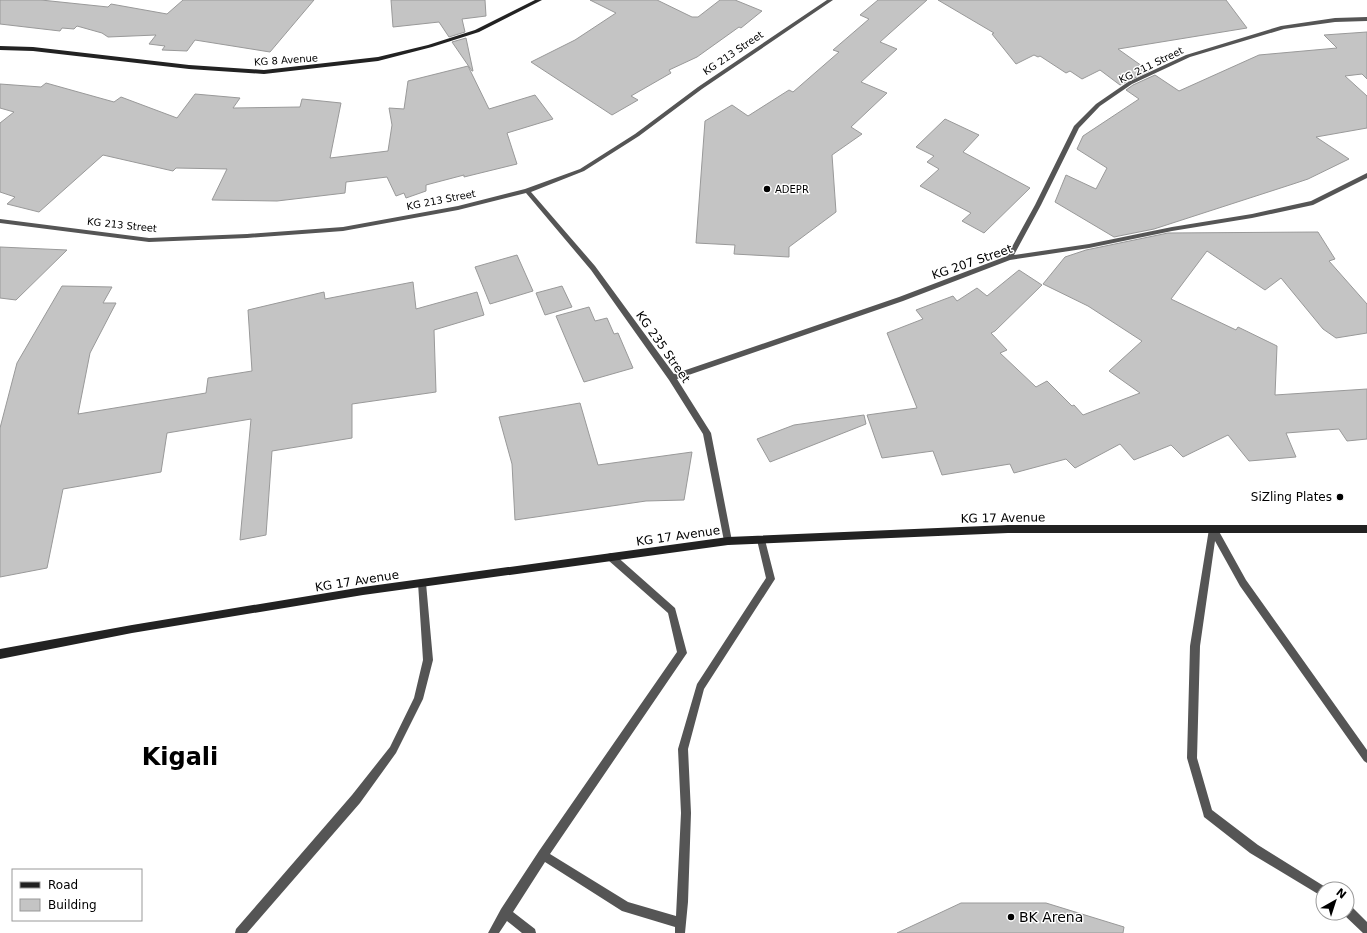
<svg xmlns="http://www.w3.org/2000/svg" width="1367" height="933" viewBox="0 0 1367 933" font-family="'DejaVu Sans',sans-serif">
<rect width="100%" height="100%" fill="#fff"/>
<g fill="#c4c4c4" stroke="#999">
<path d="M 0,0 L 41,0 L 108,7 L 111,4 L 167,14 L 183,0 L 314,0 L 270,52 L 195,40 L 187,51 L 162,50 L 165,46 L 149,44 L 156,35 L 108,37 L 102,33 L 77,26 L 74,29 L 62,28 L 60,31 L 0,24 Z"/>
<path d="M 391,0 L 485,0 L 486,16 L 462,19 L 465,32 L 449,37 L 439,22 L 393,27 Z"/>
<path d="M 590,0 L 657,0 L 692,17 L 698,17 L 720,0 L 735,0 L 762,11 L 741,28 L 739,27 L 697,57 L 669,70 L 671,73 L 631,96 L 638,100 L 612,115 L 531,62 L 575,40 L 616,13 Z"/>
<path d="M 878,0 L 927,0 L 880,42 L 897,49 L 861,82 L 887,93 L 851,127 L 862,134 L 832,155 L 836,212 L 789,247 L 789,257 L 734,254 L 735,245 L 696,243 L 705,121 L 732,105 L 748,116 L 789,90 L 793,92 L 839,52 L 833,50 L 869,19 L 860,15 Z"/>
<path d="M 938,0 L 1226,0 L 1247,28 L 1118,49 L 1149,71 L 1120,85 L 1100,70 L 1082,79 L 1070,71 L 1066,73 L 1040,56 L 1038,57 L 1034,55 L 1016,64 L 992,34 L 994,33 Z"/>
<path d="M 1367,32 L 1367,79 L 1362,74 L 1345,76 L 1367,96 L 1367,128 L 1316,137 L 1349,159 L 1308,179 L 1293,184 L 1154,229 L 1114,237 L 1055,202 L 1066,175 L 1096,189 L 1107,168 L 1077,149 L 1083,136 L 1139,99 L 1126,90 L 1133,85 L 1155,75 L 1179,91 L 1259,55 L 1337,48 L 1324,35 Z"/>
<path d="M 466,38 L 473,71 L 472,71 L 452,42 Z"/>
<path d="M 468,66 L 489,109 L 535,95 L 553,119 L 507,133 L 517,164 L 464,177 L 464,175 L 426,185 L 426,191 L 406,198 L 404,193 L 396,196 L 387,177 L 346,182 L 345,193 L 277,201 L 212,200 L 227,169 L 176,168 L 173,171 L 103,155 L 39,212 L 7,204 L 15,197 L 0,192 L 0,123 L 14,112 L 0,108 L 0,84 L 41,87 L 46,83 L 114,102 L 121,97 L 177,118 L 195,94 L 240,98 L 233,108 L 300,107 L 302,99 L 341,103 L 330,158 L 388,151 L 392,125 L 389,108 L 404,109 L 408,81 Z"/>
<path d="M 945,119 L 979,135 L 963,152 L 1030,188 L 984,233 L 962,221 L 971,213 L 920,186 L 939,169 L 927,162 L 934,156 L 916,147 Z"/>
<path d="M 1318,232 L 1335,259 L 1329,261 L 1367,304 L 1367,333 L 1336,338 L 1323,329 L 1281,278 L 1265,290 L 1207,251 L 1171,299 L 1236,330 L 1238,327 L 1277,346 L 1275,395 L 1367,389 L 1367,439 L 1347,441 L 1339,429 L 1286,433 L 1296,457 L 1249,461 L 1228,435 L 1183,457 L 1171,445 L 1134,460 L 1120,444 L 1075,468 L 1066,459 L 1014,473 L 1010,464 L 942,475 L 933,451 L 882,458 L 867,415 L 917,408 L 887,333 L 923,319 L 916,310 L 953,296 L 957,301 L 977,288 L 987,296 L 1019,270 L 1042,285 L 995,331 L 991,333 L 1007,350 L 1000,353 L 1036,387 L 1047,381 L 1072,406 L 1074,405 L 1083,415 L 1140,393 L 1109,371 L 1142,341 L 1088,306 L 1043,284 L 1065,257 L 1086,250 L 1168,233 Z"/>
<path d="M 0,247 L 67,250 L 16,300 L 0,298 Z"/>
<path d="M 517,255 L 533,291 L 490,304 L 475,267 Z"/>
<path d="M 413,282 L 416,309 L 477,292 L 484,315 L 434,330 L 436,392 L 352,404 L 352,438 L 272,451 L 266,535 L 240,540 L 251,419 L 167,433 L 161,472 L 63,489 L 47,568 L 0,577 L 0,428 L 17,363 L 62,286 L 112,287 L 103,303 L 116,303 L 90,353 L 78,414 L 206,393 L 208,378 L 252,371 L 248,310 L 324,292 L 325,299 Z"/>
<path d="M 562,286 L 572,307 L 545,315 L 536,293 Z"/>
<path d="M 589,307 L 595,321 L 607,318 L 614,334 L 618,333 L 633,368 L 584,382 L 556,316 Z"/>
<path d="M 580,403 L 598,465 L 692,452 L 684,500 L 646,501 L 515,520 L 512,464 L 499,417 Z"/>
<path d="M 864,415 L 866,424 L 770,462 L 757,439 L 794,425 Z"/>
<path d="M 961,903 L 1046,903 L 1124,927 L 1123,933 L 897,933 Z"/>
</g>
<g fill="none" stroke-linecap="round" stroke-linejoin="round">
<g fill="#555" fill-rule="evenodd">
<path d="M 1213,525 L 1216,526 L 1246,580 L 1367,750 L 1367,763 L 1364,761 L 1240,586 L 1215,541 L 1200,646 L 1197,758 L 1212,810 L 1258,845 L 1327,888 L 1323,889 L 1323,897 L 1250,853 L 1204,817 L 1203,813 L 1187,758 L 1190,646 L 1209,529 L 1210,526 Z"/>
<path d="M 761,536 L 764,537 L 765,540 L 775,579 L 704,689 L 688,749 L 691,813 L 688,902 L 685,933 L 675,933 L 675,927 L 622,911 L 545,862 L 513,912 L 535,929 L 536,933 L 522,933 L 507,921 L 499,933 L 488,933 L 501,909 L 539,851 L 677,652 L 668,613 L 608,560 L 607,557 L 608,554 L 611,553 L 614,554 L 675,608 L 687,653 L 550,854 L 628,902 L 676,916 L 681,813 L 678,749 L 697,684 L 766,578 L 757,540 L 758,537 Z"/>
<path d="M 422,579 L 425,580 L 426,583 L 433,660 L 423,699 L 396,753 L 360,803 L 247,933 L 235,933 L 236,929 L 352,795 L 390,747 L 414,698 L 423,660 L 418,583 L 419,580 Z"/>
<path d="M 1347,905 L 1351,906 L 1367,922 L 1367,933 L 1363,933 L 1343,914 L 1347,913 Z"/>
</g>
<path fill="#555" fill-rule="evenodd" d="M 827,0 L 833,0 L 702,89 L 639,136 L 584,171 L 531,192 L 595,266 L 674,374 L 899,297 L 1007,256 L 1035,205 L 1074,126 L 1096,104 L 1128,82 L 1186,55 L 1281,26 L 1335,18 L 1367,17 L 1367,21 L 1335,22 L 1284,29 L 1190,57 L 1132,84 L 1100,106 L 1079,128 L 1041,205 L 1014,255 L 1089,244 L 1172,227 L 1252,214 L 1311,201 L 1367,173 L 1367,178 L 1313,205 L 1252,218 L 1172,231 L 1089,248 L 1010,260 L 903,301 L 677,379 L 711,433 L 732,541 L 731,544 L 728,545 L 725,544 L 724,541 L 703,434 L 669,380 L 591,270 L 526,193 L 458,210 L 343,231 L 247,238 L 149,242 L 0,223 L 0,219 L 149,238 L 247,234 L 343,227 L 458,206 L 525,189 L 580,169 L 635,134 L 698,87 Z"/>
<g fill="#222" fill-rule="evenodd">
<path d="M 535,0 L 542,0 L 479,32 L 432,47 L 378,61 L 264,74 L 189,69 L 33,51 L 0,50 L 0,46 L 33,47 L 189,65 L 264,70 L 378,57 L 428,45 L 475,30 Z"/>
<path d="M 1008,525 L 1367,525 L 1367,533 L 1008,533 L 728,545 L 363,595 L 132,633 L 0,659 L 0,649 L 132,625 L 363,587 L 728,537 Z"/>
</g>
</g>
<g fill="#000" stroke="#fff" stroke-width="1.5">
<circle cx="767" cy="189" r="4"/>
<circle cx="1340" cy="497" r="4"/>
<circle cx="1011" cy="917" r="4"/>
</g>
<g text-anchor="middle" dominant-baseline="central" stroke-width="3" stroke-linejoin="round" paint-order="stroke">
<g font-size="10" fill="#000" stroke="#fff">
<text transform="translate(733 53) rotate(-34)">KG 213 Street</text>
<text transform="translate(286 60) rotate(-4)">KG 8 Avenue</text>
<text transform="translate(1151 65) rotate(-26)">KG 211 Street</text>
<text transform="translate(441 200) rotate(-11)">KG 213 Street</text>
<text transform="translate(122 225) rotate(6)">KG 213 Street</text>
</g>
<g font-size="10" fill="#000" stroke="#fff" text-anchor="start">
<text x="775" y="189">ADEPR</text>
</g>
<g font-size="12" fill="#000" stroke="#fff">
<text transform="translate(972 262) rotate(-19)">KG 207 Street</text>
<text transform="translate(663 347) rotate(55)">KG 235 Street</text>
<text transform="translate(1003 518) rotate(-1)">KG 17 Avenue</text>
<text transform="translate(678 536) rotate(-8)">KG 17 Avenue</text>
<text transform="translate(357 581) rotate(-9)">KG 17 Avenue</text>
</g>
<g font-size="12" fill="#000" stroke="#fff" text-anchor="end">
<text x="1332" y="497">SiZling Plates</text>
</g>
<g font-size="14" fill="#000" stroke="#fff" text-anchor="start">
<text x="1019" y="917">BK Arena</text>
</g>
<g font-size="24" font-weight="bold" fill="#000" stroke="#fff">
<text x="180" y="757">Kigali</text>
</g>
</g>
<rect x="12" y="869" width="130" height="52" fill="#ffffff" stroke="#999999"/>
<rect x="20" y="882" width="20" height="6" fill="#222222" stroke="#999999"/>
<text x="48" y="889" font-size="12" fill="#000000">Road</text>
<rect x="20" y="899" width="20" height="12" fill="#c4c4c4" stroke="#999999"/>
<text x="48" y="909" font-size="12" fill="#000000">Building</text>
<g transform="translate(1335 901) rotate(39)"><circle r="19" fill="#ffffff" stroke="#999999"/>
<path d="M0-3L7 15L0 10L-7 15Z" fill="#000000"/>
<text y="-6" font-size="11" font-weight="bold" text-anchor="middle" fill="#000000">N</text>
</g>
</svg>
